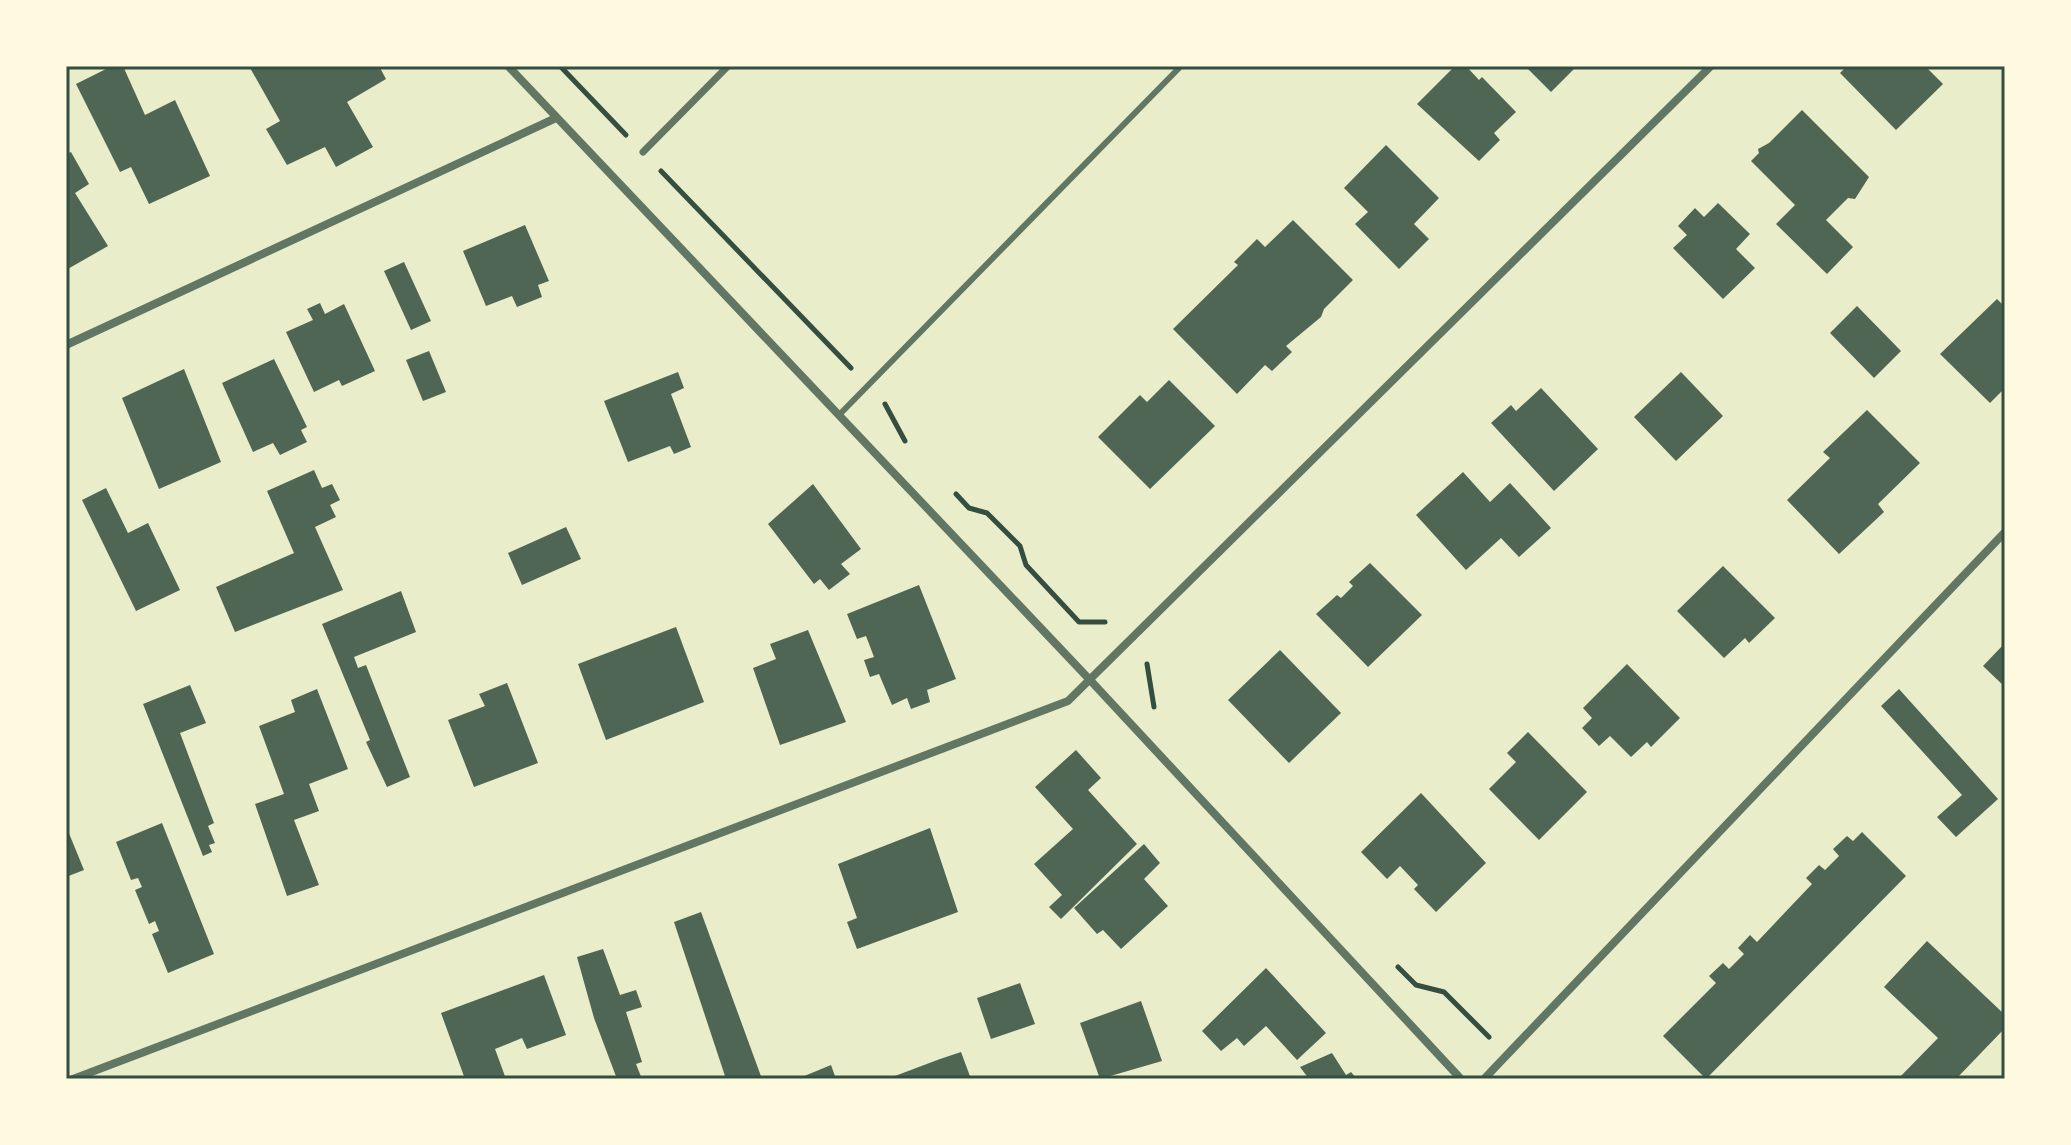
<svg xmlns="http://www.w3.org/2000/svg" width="2071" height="1145" viewBox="0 0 2071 1145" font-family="Jost,sans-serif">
<rect width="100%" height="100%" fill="#e9edc9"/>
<g fill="#4f6655">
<path d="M 112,66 L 123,66 L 145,115 L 175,100 L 210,176 L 149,204 L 131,167 L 120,172 L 76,84 Z"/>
<path d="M 249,66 L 379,66 L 386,79 L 347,102 L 373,147 L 336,167 L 325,147 L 287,165 L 266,129 L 280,121 Z"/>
<path d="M 1455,66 L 1466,66 L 1479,80 L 1482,77 L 1516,112 L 1494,133 L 1500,140 L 1479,161 L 1417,104 Z"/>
<path d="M 1525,66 L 1577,66 L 1551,92 Z"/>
<path d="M 1847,66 L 1925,66 L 1943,84 L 1896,130 L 1840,73 Z"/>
<path d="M 1802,110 L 1869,177 L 1855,199 L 1848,198 L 1826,220 L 1853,247 L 1827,274 L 1776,224 L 1795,205 L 1751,161 L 1759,153 L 1758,149 L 1769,143 Z"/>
<path d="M 1386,145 L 1439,198 L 1414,224 L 1429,239 L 1399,269 L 1355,224 L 1368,212 L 1344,188 Z"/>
<path d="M 71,152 L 89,184 L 75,193 L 108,246 L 66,270 L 66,154 Z"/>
<path d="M 1718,203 L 1750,234 L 1736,249 L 1755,268 L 1723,299 L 1673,248 L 1687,235 L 1678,226 L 1695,208 L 1704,217 Z"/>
<path d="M 1293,220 L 1353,280 L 1324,309 L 1321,317 L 1286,346 L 1292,352 L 1272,371 L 1265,365 L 1237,394 L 1173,329 L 1238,265 L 1234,262 L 1257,239 L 1265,247 Z"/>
<path d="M 525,225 L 549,281 L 538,285 L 542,297 L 517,307 L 512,296 L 486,306 L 463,251 Z"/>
<path d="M 404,262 L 431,321 L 411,330 L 384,271 Z"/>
<path d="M 1997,299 L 2005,307 L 2005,388 L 1990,403 L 1940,354 Z"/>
<path d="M 320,303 L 325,314 L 344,304 L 375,371 L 342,386 L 339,380 L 314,392 L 286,332 L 313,320 L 307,309 Z"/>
<path d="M 1857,306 L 1901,351 L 1874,378 L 1830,333 Z"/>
<path d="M 429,351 L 446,392 L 423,401 L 406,360 Z"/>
<path d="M 274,359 L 307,427 L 301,430 L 307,442 L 280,455 L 273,443 L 253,452 L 222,383 Z"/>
<path d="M 184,369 L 221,462 L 159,489 L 122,398 Z"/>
<path d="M 678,372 L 684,388 L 671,394 L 691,447 L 674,454 L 670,446 L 628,462 L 604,401 Z"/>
<path d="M 1681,372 L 1723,416 L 1676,461 L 1634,417 Z"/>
<path d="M 1169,380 L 1215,426 L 1150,489 L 1098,437 L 1140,395 L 1147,402 Z"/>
<path d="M 1541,388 L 1598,449 L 1554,491 L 1491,423 L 1511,405 L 1516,411 Z"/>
<path d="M 1867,410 L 1920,463 L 1878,504 L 1884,512 L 1839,554 L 1787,500 L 1830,458 L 1823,452 Z"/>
<path d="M 314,470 L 322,488 L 332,484 L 340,500 L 330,505 L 336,517 L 315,527 L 343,590 L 235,632 L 216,587 L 294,553 L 267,491 Z"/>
<path d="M 1463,472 L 1490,502 L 1510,483 L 1551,528 L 1519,557 L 1501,538 L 1466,570 L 1416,515 Z"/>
<path d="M 813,484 L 861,549 L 841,564 L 850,574 L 829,590 L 820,579 L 814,584 L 768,524 Z"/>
<path d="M 106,488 L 128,533 L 148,523 L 180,590 L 136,611 L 82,500 Z"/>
<path d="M 566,527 L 581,559 L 522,585 L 508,553 Z"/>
<path d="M 1370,563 L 1422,615 L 1368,667 L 1316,614 L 1337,595 L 1341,598 L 1353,586 L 1349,582 Z"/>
<path d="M 1723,566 L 1775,618 L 1749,643 L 1745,638 L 1724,658 L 1677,611 Z"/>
<path d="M 919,585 L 956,679 L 927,690 L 930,702 L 911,709 L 907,698 L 892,705 L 879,674 L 870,677 L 864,660 L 874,657 L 866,636 L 857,639 L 847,614 Z"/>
<path d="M 401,591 L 416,632 L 354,657 L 358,668 L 366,665 L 410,777 L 387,787 L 366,742 L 370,740 L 322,624 Z"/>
<path d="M 676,627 L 704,702 L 606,740 L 578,664 Z"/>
<path d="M 808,630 L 846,722 L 780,745 L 753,668 L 776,659 L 770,644 Z"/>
<path d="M 2005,643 L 2005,687 L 1983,666 Z"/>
<path d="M 1280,650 L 1341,713 L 1289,763 L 1228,700 Z"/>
<path d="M 1627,664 L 1680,718 L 1651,747 L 1647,742 L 1631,757 L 1610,736 L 1599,746 L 1582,728 L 1592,718 L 1583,708 Z"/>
<path d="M 507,683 L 538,763 L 474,787 L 448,720 L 485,706 L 479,694 Z"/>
<path d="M 190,685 L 206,723 L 180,733 L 214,823 L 208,826 L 215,843 L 209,845 L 212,852 L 203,856 L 143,704 Z"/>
<path d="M 317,689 L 348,769 L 309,784 L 319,811 L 294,820 L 319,885 L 287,896 L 255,804 L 284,794 L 259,726 L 295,712 L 291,700 Z"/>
<path d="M 1899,689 L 1998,799 L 1956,837 L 1937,817 L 1962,795 L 1881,706 Z"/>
<path d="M 1528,732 L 1587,792 L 1539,840 L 1489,789 L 1516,762 L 1507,753 Z"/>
<path d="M 1076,750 L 1101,778 L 1088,790 L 1137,844 L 1061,919 L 1049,907 L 1062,895 L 1034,864 L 1073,829 L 1035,787 Z"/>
<path d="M 1421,793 L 1486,863 L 1436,912 L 1414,889 L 1418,885 L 1400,866 L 1387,879 L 1361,852 Z"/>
<path d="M 162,823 L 214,954 L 168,973 L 152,934 L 159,931 L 155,921 L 149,924 L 135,890 L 142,887 L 138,878 L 131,880 L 116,842 Z"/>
<path d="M 66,826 L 84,870 L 66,877 Z"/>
<path d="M 930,828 L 958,912 L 857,949 L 847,922 L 857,918 L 838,864 Z"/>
<path d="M 1862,832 L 1906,876 L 1706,1079 L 1663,1036 L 1716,983 L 1709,976 L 1723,963 L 1729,969 L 1744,954 L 1738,948 L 1750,935 L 1757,942 L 1812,884 L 1806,878 L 1819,865 L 1825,870 L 1839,856 L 1833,849 L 1847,836 L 1853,841 Z"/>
<path d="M 1144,844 L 1160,863 L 1144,879 L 1168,906 L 1121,949 L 1103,930 L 1097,934 L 1074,908 Z"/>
<path d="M 701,912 L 762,1079 L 726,1079 L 674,922 Z"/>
<path d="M 1927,941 L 2005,1015 L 2005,1028 L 1956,1079 L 1898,1079 L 1938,1038 L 1884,987 Z"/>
<path d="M 603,949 L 620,995 L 636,990 L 642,1007 L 626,1012 L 642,1062 L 636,1064 L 642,1079 L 617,1079 L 594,1018 L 577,957 Z"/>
<path d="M 1266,968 L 1326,1033 L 1297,1060 L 1266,1026 L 1244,1046 L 1237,1038 L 1221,1051 L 1202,1031 Z"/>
<path d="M 544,975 L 566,1035 L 527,1049 L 522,1038 L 495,1049 L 506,1079 L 465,1079 L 441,1013 Z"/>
<path d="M 1020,983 L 1035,1024 L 991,1039 L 977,998 Z"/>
<path d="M 1141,1001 L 1162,1061 L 1100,1079 L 1080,1023 Z"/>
<path d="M 961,1052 L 971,1079 L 887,1079 L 940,1059 Z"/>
<path d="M 1332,1053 L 1346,1075 L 1351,1072 L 1357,1079 L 1309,1079 L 1300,1067 Z"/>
<path d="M 831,1065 L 836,1079 L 797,1079 Z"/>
</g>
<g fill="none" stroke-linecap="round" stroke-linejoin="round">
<g stroke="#344e41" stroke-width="5">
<path d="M 560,66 L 626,135"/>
<path d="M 835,66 L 836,66"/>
<path d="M 661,171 L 851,368"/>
<path d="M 885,404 L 905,441"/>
<path d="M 956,494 L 969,508 L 987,513 L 1020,546 L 1026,565 L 1079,622 L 1105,622"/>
<path d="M 1147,664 L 1154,707"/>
<path d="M 1398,967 L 1416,985 L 1444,992 L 1489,1037"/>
</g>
<path stroke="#617663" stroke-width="6" d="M 840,414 L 1181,66"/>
<path stroke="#617663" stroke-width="7" d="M 643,152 L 728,66"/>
<g stroke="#617663" stroke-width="8">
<path d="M 508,66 L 1090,680 L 1461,1079"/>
<path d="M 66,345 L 556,118"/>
<path d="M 73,1079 L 1068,701 L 1711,66"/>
<path d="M 1484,1079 L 2005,532"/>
</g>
</g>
<rect width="2071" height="1145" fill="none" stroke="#fefae0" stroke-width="136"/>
<rect x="68" y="68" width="1935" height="1009" fill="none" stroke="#344e41" stroke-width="3"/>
</svg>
